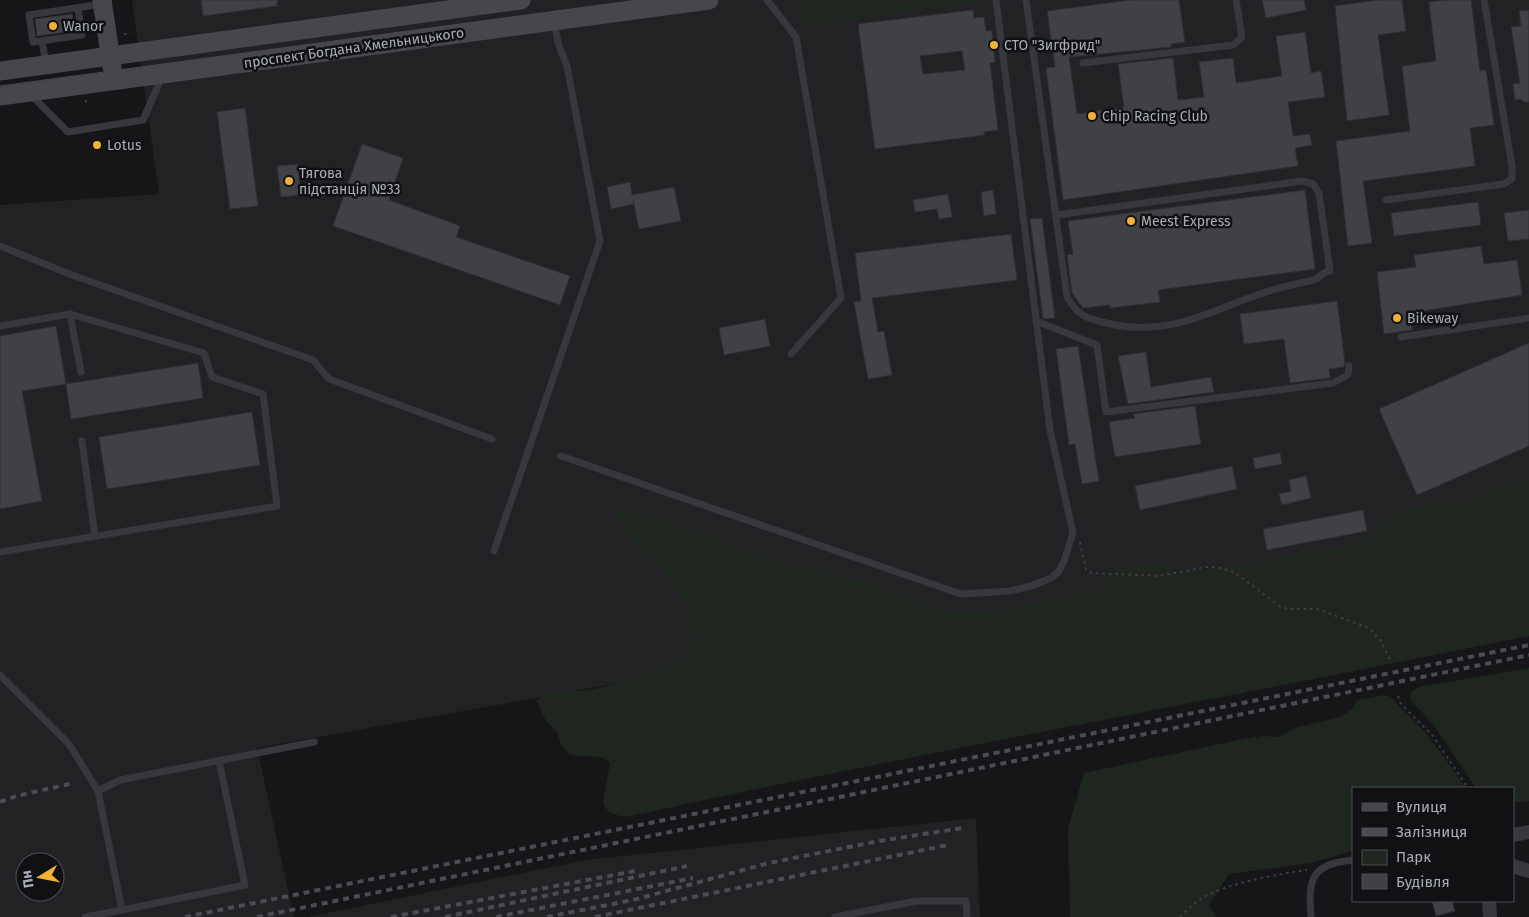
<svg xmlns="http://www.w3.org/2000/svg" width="1529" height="917" viewBox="0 0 1529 917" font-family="'Fira Sans',sans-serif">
<rect width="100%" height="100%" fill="#161618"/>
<g fill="#222225" fill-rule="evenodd">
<path d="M 132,0 L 1529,0 L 1529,520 L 257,748 L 294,917 L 0,917 L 0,205 L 159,194 ZM 25,862 L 55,862 L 55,892 L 25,892 Z"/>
<path d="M 976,818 L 980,917 L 308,917 L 586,860 Z"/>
</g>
<g fill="#1e261f">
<path d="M 801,0 L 986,0 L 986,2 L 804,26 Z"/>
<path d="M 1529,478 L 1529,636 C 1228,698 926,751 626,817 C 616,815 607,814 603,803 L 610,763 L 601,757 L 570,755 L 561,744 L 557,732 L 546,721 L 537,701 L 546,692 C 563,691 582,692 599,688 C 617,684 677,667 688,655 C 706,634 673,583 659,566 C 645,549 619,533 615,510 L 620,507 L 640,512 L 786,565 L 870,583 L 944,613 L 989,613 L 1104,589 L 1109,585 L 1106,574 L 1108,569 L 1163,563 L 1167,564 L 1171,571 L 1217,569 L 1358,545 L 1372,537 L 1389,514 L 1411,508 L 1464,502 Z"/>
<path d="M 1529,668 L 1529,801 L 1513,802 L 1513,788 L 1476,788 L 1435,727 L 1410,699 L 1412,691 L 1419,687 Z"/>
<path d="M 1383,695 C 1393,695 1393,701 1400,707 C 1429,733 1444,757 1466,788 L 1353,788 L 1353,851 L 1311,863 L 1229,874 L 1209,905 L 1217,917 L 1070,917 L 1068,828 L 1084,773 L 1257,736 L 1257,739 L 1262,736 L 1279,737 L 1295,728 L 1340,717 L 1351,710 L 1358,700 Z"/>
</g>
<g fill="#404145" stroke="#303034" fill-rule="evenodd">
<path d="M 201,0 L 277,0 L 277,6 L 203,16 Z"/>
<path d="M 1130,0 L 1179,0 L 1185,42 L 1171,44 L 1171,47 L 1069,57 L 1077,114 L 1124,107 L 1118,64 L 1173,58 L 1178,100 L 1204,97 L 1199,62 L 1233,58 L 1236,83 L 1282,76 L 1276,36 L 1305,32 L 1311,73 L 1321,71 L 1325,97 L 1288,102 L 1293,136 L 1310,134 L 1312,145 L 1295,148 L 1298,166 L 1063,200 L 1046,68 L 1055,67 L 1047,11 Z"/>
<path d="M 1262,0 L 1304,0 L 1306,10 L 1266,18 Z"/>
<path d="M 1378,0 L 1402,0 L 1406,31 L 1378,35 L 1389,115 L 1347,121 L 1335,6 Z"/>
<path d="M 1447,0 L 1471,0 L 1480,71 L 1486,70 L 1494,125 L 1470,128 L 1475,166 L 1363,181 L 1372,243 L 1348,246 L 1336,141 L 1410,131 L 1402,66 L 1436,61 L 1429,2 Z"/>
<path d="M 973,10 L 974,18 L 984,17 L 986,31 L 992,31 L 995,62 L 990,63 L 998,130 L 984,132 L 985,135 L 875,149 L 858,24 ZM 962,51 L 965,70 L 923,74 L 920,56 Z"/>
<path d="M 1529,10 L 1529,102 L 1523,102 L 1522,99 L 1515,100 L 1513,84 L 1520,83 L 1511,27 L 1521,26 L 1519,11 Z"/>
<path d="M 72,14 L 75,31 L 37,36 L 35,19 Z"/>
<path d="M 245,108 L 258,206 L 230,209 L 217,112 Z"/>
<path d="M 362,144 L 403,158 L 389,200 L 460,226 L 456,237 L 570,276 L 560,305 L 333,226 Z"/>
<path d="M 298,164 L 301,195 L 281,197 L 277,166 Z"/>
<path d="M 630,182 L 632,195 L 674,187 L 681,221 L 639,229 L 633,200 L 634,204 L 611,209 L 607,187 Z"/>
<path d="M 993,190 L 996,214 L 984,216 L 981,192 Z"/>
<path d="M 1305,190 L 1315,269 L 1158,290 L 1160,302 L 1110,308 L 1110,305 L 1083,308 L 1072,293 L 1067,255 L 1073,254 L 1068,221 Z"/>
<path d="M 948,194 L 952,217 L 939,219 L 937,209 L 915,212 L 913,200 Z"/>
<path d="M 1478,202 L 1481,225 L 1394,236 L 1391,213 Z"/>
<path d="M 1529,210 L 1529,239 L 1508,241 L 1504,213 Z"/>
<path d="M 1042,218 L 1055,318 L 1046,319 L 1043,318 L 1030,219 Z"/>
<path d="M 1011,234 L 1017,280 L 872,298 L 878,332 L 884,331 L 892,375 L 868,379 L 854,302 L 861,301 L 855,253 Z"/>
<path d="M 1481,246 L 1484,264 L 1517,260 L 1522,295 L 1410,313 L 1412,330 L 1384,334 L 1377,272 L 1416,267 L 1414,255 Z"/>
<path d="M 1337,301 L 1345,363 L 1344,367 L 1329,369 L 1330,378 L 1290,383 L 1284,339 L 1244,344 L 1240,314 Z"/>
<path d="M 765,319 L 770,346 L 724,355 L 719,328 Z"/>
<path d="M 56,326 L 66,384 L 22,391 L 42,501 L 0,509 L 0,336 Z"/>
<path d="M 1529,343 L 1529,446 L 1417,495 L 1379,409 Z"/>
<path d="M 1078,346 L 1099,481 L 1082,484 L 1075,444 L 1069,445 L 1056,349 Z"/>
<path d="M 1146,352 L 1151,387 L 1211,377 L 1214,392 L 1128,404 L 1118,356 Z"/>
<path d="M 198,363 L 203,398 L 71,419 L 66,384 Z"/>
<path d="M 1195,406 L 1201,444 L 1115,457 L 1109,422 L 1135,418 L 1133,414 Z"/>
<path d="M 252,412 L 260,465 L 107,489 L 99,437 Z"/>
<path d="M 1280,453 L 1282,464 L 1255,469 L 1253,458 Z"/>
<path d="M 1232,466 L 1237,489 L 1140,510 L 1135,486 Z"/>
<path d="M 1306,476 L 1311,498 L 1282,505 L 1279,494 L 1291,491 L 1289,480 Z"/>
<path d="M 1363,510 L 1367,531 L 1267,550 L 1263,529 Z"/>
<path d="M 1432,901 L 1452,901 L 1455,911 L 1436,916 Z"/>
</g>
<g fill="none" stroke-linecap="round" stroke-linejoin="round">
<g stroke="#3d3f44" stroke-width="2" stroke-dasharray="2.5 4" stroke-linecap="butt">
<path d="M 124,34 L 131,33"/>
<path d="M 86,100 L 86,106"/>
<path d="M 1080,542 L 1086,569 L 1091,573 L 1159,576 L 1206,567 L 1221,568 L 1234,572 L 1279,606 L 1288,609 L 1317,609 L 1369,628 L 1381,641 L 1390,660"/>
<path d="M 1398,696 L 1401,704 L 1433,736 L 1468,788"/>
<path d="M 1180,917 C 1187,910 1195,902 1204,897 C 1228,883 1279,874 1307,870"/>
</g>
<g stroke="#37383d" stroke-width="7">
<path d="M 767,0 L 796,37 L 841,298 L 791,354"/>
<path d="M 1026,0 L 1067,297 C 1078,316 1086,318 1106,323 C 1173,339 1212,308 1272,290 C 1286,286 1300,283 1314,280 C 1320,278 1323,271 1330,271 L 1319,193 L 1313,184 L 1302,181 L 1057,215"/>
<path d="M 78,8 L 82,35 L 33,42 L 29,15 L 102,4"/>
<path d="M 42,41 L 46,64"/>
<path d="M 1083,63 L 1233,45 L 1242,37 L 1236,0"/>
<path d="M 30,94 L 68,132 L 143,120 L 162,77"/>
<path d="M 1386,200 L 1504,184 L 1512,179 L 1512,166 L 1484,0"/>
<path d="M 0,246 L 72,275 L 313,360 L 329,379 L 492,439"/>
<path d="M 1036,321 L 1097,345 L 1106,412 L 1333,383 L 1348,375 L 1349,366"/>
<path d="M 0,326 L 70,314 L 81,372"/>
<path d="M 1401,337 L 1529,318"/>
<path d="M 82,441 L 95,536"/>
<path d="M 561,456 L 961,594 L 1010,591 L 1031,586 L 1051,578 L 1059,571 L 1064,561 L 1073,533 L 1050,430 L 996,0"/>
<path d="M 494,551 L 600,241 L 567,66 L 558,43 L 554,21"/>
<path d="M 0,552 L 277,506 L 263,394 L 212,377 L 204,353 L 70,314"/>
<path d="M 0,675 L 69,744 L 98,791 L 122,910 L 85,917"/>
<path d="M 98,791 L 120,780 L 314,742"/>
<path d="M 122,910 L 245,885 L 219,761"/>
<path d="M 835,917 L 916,901 L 966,901 L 967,917"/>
<path d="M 1311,917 C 1308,879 1311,864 1353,860"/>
</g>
<g stroke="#37383d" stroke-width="14">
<path d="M 1513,835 L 1529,832"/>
<path d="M 1513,866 L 1529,871"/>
<path d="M 1489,901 L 1490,917"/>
</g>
<g stroke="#45474d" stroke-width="19">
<path d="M 102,0 L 112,67"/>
<path d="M 0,71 L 521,0"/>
<path d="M 0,96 L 709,0"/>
</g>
<path stroke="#4a4c52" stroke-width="1" d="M 0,86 L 638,0"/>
<g stroke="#4a4c52" stroke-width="4" stroke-dasharray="6 5" stroke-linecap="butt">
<path d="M 0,802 L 16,796 L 74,783"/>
<path d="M 185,917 L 1529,645"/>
<path d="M 257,917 L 1529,655"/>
<path d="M 391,917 L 635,871"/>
<path d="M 445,917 L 687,866"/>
<path d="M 496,917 L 693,878"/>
<path d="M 547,917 L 633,900 L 769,863 L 879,841 L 963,828"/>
<path d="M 595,917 L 948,845"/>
</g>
</g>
<g fill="#f2b134" stroke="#111113" stroke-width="2">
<circle cx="53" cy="26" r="5"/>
<circle cx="994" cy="45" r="5"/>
<circle cx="1092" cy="116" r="5"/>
<circle cx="97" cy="145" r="5"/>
<circle cx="289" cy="181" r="5"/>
<circle cx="1131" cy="221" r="5"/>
<circle cx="1397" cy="318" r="5"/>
</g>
<g text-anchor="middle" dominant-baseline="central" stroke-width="5" stroke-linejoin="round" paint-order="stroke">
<g font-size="14" fill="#a8adb8" stroke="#111113" text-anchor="start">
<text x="63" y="26">Wanor</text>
<text x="1004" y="45">СТО "Зигфрид"</text>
<text x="1102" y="116">Chip Racing Club</text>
<text x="107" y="145">Lotus</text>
<text x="299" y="173">Тягова<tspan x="299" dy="16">пiдстанцiя №33</tspan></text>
<text x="1141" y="221">Meest Express</text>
<text x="1407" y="318">Bikeway</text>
</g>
<g font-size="14" fill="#a8adb8" stroke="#111113">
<text transform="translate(354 48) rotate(-8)">проспект Богдана Хмельницького</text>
</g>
</g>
<rect x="1352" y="787" width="162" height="115" fill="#111113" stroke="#4d4f55"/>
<rect x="1362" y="803" width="25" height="8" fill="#45474d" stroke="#4d4f55"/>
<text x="1396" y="812" font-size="15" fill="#a8adb8">Вулиця</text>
<rect x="1362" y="828" width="25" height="8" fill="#4a4c52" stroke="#4d4f55"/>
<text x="1396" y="837" font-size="15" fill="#a8adb8">Залізниця</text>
<rect x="1362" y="850" width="25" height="15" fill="#1e261f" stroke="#4d4f55"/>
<text x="1396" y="862" font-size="15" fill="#a8adb8">Парк</text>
<rect x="1362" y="874" width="25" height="15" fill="#404145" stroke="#4d4f55"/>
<text x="1396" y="887" font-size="15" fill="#a8adb8">Будівля</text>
<g transform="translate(40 877) rotate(260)"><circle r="24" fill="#111113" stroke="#4d4f55"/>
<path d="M0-4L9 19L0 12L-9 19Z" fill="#f2b134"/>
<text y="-8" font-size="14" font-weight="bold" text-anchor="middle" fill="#a8adb8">Пн</text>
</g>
</svg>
